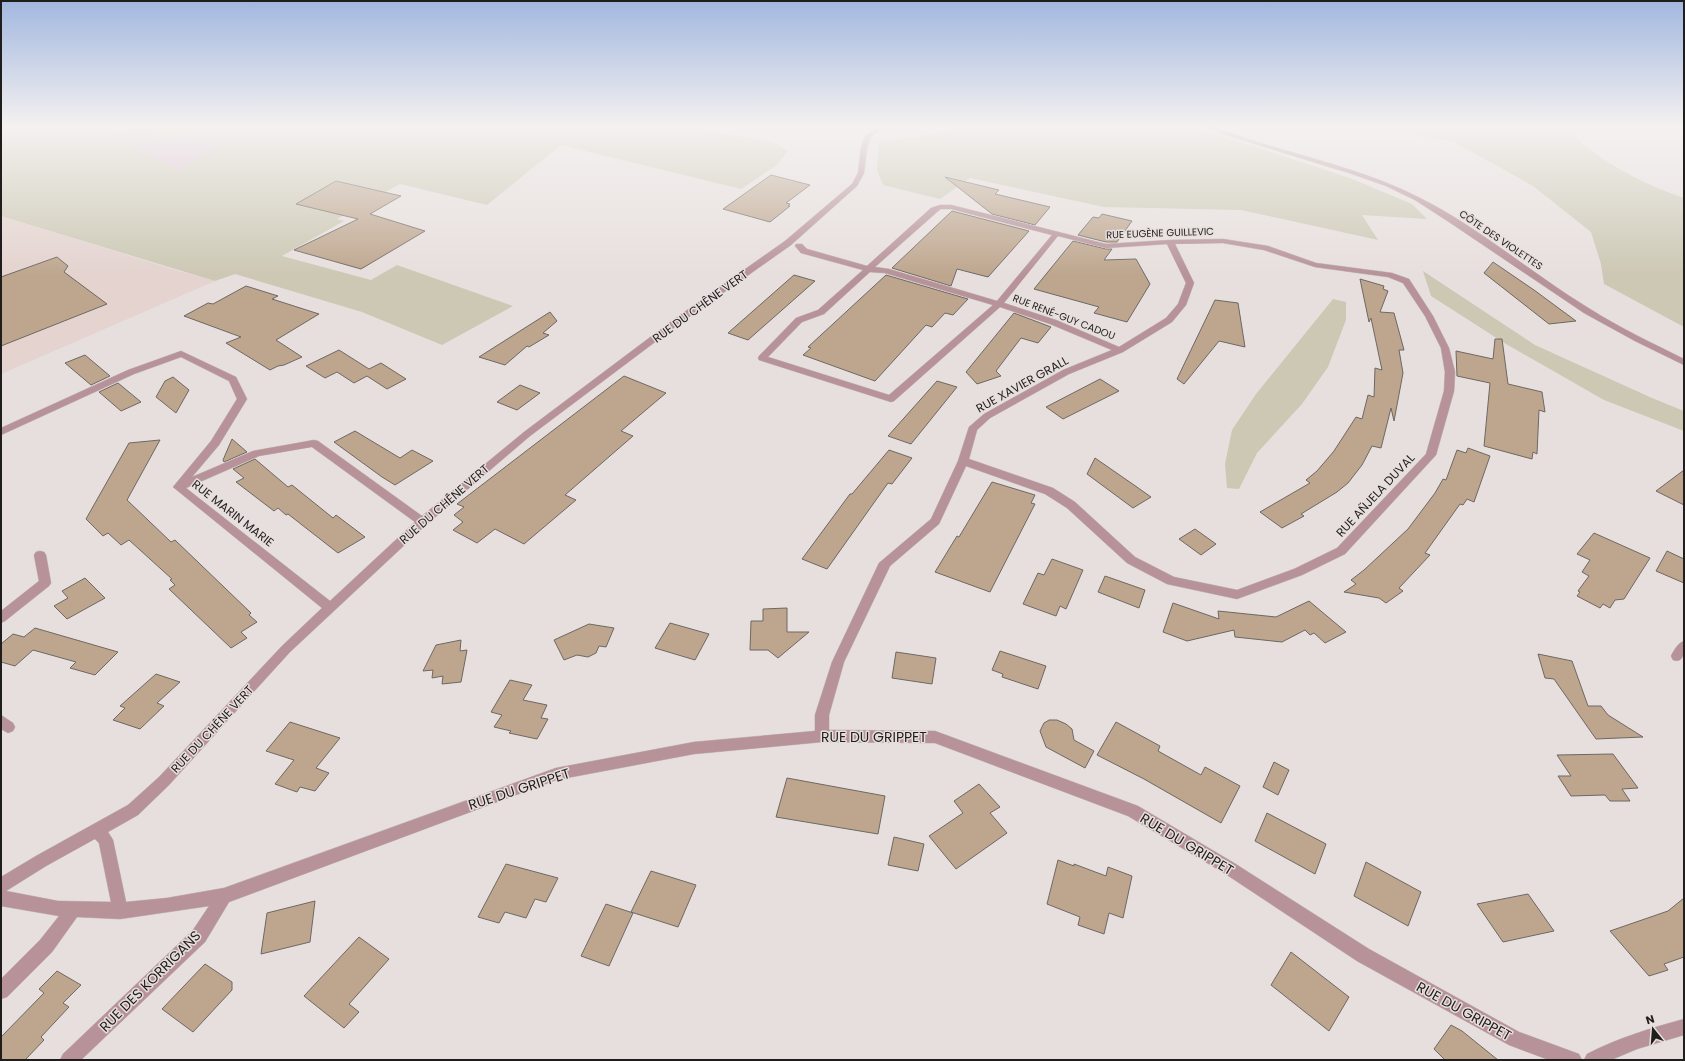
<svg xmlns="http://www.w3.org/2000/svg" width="1685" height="1061" viewBox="0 0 1685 1061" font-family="Poppins,sans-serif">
<rect width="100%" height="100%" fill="#e7dfdd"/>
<path fill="#e4d3cf" d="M 1,216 L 182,272 L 215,281 L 1,374 Z"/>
<g fill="#ccc8b4">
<path d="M 1,126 L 682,126 L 773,142 L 788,151 L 777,165 L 741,189 L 561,145 L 487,205 L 400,184 L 337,219 L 344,221 L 282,256 L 371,280 L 397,265 L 513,306 L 442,345 L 362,312 L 235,274 L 215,281 L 1,216 Z"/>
<path d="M 960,126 L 1200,126 L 1198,128 L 1350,178 L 1412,204 L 1427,219 L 1362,215 L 1378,240 L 1241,210 L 1104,207 L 970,178 L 940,199 L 883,185 L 877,170 L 879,141 L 938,134 Z"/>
<path d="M 1413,126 L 1569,126 C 1575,134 1581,144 1589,149 C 1617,170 1651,187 1684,198 L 1684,327 L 1604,284 L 1601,264 L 1591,232 L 1533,186 L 1452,141 L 1417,136 Z"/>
<path d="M 1423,271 L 1535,345 L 1652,398 L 1684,411 L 1684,431 L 1604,400 L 1506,344 L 1431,296 Z"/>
<path d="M 1333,299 L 1346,302 L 1346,320 L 1328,367 L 1302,404 L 1257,453 L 1239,489 L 1227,488 L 1225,464 L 1232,430 L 1256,394 Z"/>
</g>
<g fill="#d9bcd2">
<path d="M 145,126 L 164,126 L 168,128 L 127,143 L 103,137 Z"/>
<path d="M 178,135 L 216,148 L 179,170 L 133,148 Z"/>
</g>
<g fill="#bea68e" stroke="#6d6864">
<path d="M 771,175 L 810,185 L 786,203 L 790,204 L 788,206 L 790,206 L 770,222 L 723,209 Z"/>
<path d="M 945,177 L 999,190 L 995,194 L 1050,207 L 1035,225 L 992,214 Z"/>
<path d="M 336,181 L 401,196 L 370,214 L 425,231 L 361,269 L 294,250 L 358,219 L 296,204 Z"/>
<path d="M 952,211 L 1029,231 L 988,277 L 957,269 L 951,286 L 892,268 Z"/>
<path d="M 1102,214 L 1132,221 L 1117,242 L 1106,242 L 1078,235 L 1093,217 L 1099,218 Z"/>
<path d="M 1073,241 L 1106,249 L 1112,249 L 1104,260 L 1136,259 L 1150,284 L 1127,322 L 1094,313 L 1099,307 L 1034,289 Z"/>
<path d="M 57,257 L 68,266 L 64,272 L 107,304 L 1,346 L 1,277 Z"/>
<path d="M 1493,262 L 1534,290 L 1576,321 L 1549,324 L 1484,273 Z"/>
<path d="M 794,275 L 815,281 L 748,340 L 728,333 Z"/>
<path d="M 886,275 L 968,299 L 953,315 L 945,313 L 932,327 L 926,325 L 875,381 L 803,355 L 811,348 L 808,347 Z"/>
<path d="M 1360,279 L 1384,286 L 1383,289 L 1388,291 L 1380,312 L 1394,313 L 1404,350 L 1399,350 L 1403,373 L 1394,421 L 1391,408 L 1381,448 L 1372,446 L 1362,465 L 1348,483 L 1337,492 L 1301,514 L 1304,516 L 1282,528 L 1260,512 L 1310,483 L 1306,480 L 1317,471 L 1334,451 L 1356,417 L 1362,419 L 1368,395 L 1374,397 L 1375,368 L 1382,370 L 1371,318 L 1369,322 Z"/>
<path d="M 246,286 L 278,296 L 272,299 L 319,314 L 276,340 L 302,357 L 284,365 L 278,366 L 270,370 L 226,343 L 241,337 L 184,316 L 208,303 L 213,304 Z"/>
<path d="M 1215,300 L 1238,303 L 1245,347 L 1219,341 L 1184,384 L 1177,379 Z"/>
<path d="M 550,312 L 557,321 L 543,333 L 549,335 L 529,347 L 527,346 L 505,365 L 479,357 Z"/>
<path d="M 1014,313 L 1051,327 L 1038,343 L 1021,338 L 996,371 L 1001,376 L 977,384 L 966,372 Z"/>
<path d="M 1495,339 L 1502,339 L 1508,384 L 1542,392 L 1545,412 L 1539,410 L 1537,454 L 1533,452 L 1532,459 L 1484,446 L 1490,383 L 1457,376 L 1456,351 L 1493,359 Z"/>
<path d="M 339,350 L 369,369 L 381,363 L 406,379 L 387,389 L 367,376 L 354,383 L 337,372 L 325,378 L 306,366 Z"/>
<path d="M 85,355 L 110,376 L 91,385 L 65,363 Z"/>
<path d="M 624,376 L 666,393 L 621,431 L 633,436 L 565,495 L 576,500 L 524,544 L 495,529 L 477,543 L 453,530 L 463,522 L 454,515 L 464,507 L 457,504 Z"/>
<path d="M 173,377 L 189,390 L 176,413 L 156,397 L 165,381 Z"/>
<path d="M 1100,379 L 1119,391 L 1063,419 L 1046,407 Z"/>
<path d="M 937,381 L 957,387 L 911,444 L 888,436 Z"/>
<path d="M 118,383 L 141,402 L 121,411 L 99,392 Z"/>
<path d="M 520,385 L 540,393 L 517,410 L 497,402 Z"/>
<path d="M 355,431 L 400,458 L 412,450 L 433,461 L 395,485 L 382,477 L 334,442 Z"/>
<path d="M 232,439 L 247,452 L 224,462 L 223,460 Z"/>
<path d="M 160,440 L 127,500 L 171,542 L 175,540 L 251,613 L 249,615 L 257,622 L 241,632 L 247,638 L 231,648 L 169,589 L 175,585 L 170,580 L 172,579 L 129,540 L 121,545 L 108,533 L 103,536 L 86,519 L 129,443 Z"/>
<path d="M 1468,448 L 1490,456 L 1474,502 L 1467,499 L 1463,505 L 1460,504 L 1425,553 L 1430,555 L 1399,588 L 1403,591 L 1386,603 L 1379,598 L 1344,592 L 1356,584 L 1351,580 L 1364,570 L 1408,529 L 1435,493 L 1443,479 L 1446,480 L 1457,450 L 1466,453 Z"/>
<path d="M 889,450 L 912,458 L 892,484 L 888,483 L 827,569 L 802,559 L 850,494 L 852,494 Z"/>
<path d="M 1095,458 L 1134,485 L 1151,497 L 1133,508 L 1087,474 Z"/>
<path d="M 255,459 L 288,487 L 292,485 L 333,518 L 336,515 L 365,537 L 338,553 L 288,514 L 286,515 L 278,508 L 274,511 L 236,482 L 244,478 L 233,469 Z"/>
<path d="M 1684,470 L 1684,505 L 1656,491 Z"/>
<path d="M 992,482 L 1035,495 L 1031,503 L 1035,504 L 990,592 L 935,572 L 957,536 L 959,537 Z"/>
<path d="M 1195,529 L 1216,544 L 1201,555 L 1179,539 Z"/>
<path d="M 1594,533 L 1650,558 L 1624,599 L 1615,600 L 1610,608 L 1603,604 L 1600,608 L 1577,596 L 1580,592 L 1578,591 L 1589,576 L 1582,572 L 1590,560 L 1577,554 Z"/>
<path d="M 1667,551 L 1684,559 L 1684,583 L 1656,571 Z"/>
<path d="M 1052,559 L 1083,570 L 1066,609 L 1060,606 L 1056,616 L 1023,604 L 1038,573 L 1044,575 Z"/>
<path d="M 1105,576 L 1145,590 L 1139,608 L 1098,592 Z"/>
<path d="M 85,578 L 105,598 L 67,619 L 54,606 L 68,598 L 62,591 Z"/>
<path d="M 1309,601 L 1346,632 L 1325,643 L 1314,633 L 1310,635 L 1305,630 L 1282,642 L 1235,637 L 1234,630 L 1187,641 L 1163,632 L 1173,603 L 1219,619 L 1218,611 L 1276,617 Z"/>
<path d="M 787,608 L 787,632 L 809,632 L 778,658 L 768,650 L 750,650 L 751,621 L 763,621 L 763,609 Z"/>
<path d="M 670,623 L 709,634 L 695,660 L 655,648 Z"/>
<path d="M 589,624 L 614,628 L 606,647 L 599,646 L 596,653 L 588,657 L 577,655 L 564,660 L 554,640 Z"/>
<path d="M 35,628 L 118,652 L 95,675 L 70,668 L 76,662 L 33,650 L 15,666 L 1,662 L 1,644 L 13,634 L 24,637 Z"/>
<path d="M 461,640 L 460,651 L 467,650 L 461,682 L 442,684 L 443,676 L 432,678 L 433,670 L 423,671 L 436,645 Z"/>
<path d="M 1000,651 L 1046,666 L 1038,689 L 1002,677 L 1003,674 L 992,670 Z"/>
<path d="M 896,652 L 936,658 L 932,684 L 892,678 Z"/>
<path d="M 1538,654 L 1572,661 L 1588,706 L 1601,706 L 1608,715 L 1643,737 L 1596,739 L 1554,679 L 1545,678 Z"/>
<path d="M 156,674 L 180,682 L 157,703 L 164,706 L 140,729 L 113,720 L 125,708 L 120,706 Z"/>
<path d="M 510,680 L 532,685 L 523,700 L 547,705 L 541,718 L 548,719 L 537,739 L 509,733 L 511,731 L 494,727 L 502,715 L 491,712 Z"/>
<path d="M 1049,720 L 1057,720 L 1066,724 L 1072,729 L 1074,740 L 1094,751 L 1085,768 L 1046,747 L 1040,731 L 1044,723 Z"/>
<path d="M 290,722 L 340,738 L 316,768 L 329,773 L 315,791 L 300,787 L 297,792 L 275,784 L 294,760 L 266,751 Z"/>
<path d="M 1116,722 L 1160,746 L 1158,751 L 1201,775 L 1205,767 L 1240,786 L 1221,823 L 1144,779 L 1097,755 Z"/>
<path d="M 1613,754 L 1638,788 L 1622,789 L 1630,801 L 1610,801 L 1605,795 L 1571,796 L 1558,776 L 1571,776 L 1557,755 Z"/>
<path d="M 1274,762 L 1289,770 L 1278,795 L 1263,787 Z"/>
<path d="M 787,778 L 885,796 L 878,834 L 776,817 Z"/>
<path d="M 979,784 L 1000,807 L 990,813 L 1007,833 L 956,869 L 929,836 L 963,813 L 954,801 Z"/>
<path d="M 1267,813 L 1326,844 L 1315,874 L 1255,841 Z"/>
<path d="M 894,837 L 924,844 L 918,871 L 888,865 Z"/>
<path d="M 1058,860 L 1074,866 L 1074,864 L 1106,876 L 1108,867 L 1132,876 L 1123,918 L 1109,913 L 1104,934 L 1078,925 L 1080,917 L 1047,904 Z"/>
<path d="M 1366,862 L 1421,892 L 1408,926 L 1354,896 Z"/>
<path d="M 506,864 L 558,878 L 546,902 L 535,899 L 526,918 L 505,912 L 499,923 L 478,917 Z"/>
<path d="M 651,871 L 696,885 L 678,927 L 631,912 Z"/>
<path d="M 1528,894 L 1554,931 L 1503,942 L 1477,904 Z"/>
<path d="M 1684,898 L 1684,957 L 1664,964 L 1668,970 L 1649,976 L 1610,931 L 1668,911 Z"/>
<path d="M 315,901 L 310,942 L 261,954 L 267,913 Z"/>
<path d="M 606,904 L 633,913 L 609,966 L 581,956 Z"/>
<path d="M 359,937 L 389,959 L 349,1004 L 359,1012 L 344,1028 L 304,996 Z"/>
<path d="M 1291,952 L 1349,997 L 1329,1031 L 1271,985 Z"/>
<path d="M 205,964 L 232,982 L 232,990 L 193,1032 L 162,1009 Z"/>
<path d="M 57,971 L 81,985 L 63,1003 L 69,1007 L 41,1037 L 44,1040 L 25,1060 L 1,1060 L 1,1037 L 44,993 L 39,989 Z"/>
<path d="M 1451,1025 L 1462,1031 L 1498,1060 L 1445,1060 L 1434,1049 Z"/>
</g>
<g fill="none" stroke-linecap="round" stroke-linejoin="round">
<defs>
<g id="minor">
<path d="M 878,126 L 885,126 L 871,137 L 867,148 L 864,173 L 857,186 L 791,245 L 679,324 L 530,436 L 426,525 L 290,652 L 169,785 L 138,815 L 108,832 L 113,840 L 126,902 L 167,898 L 224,888 L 556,768 L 694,742 L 815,731 L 815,715 L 832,662 L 879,563 L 931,519 L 958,461 L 969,427 L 984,414 L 1063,370 L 1112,350 L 1050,324 L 1000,307 L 894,401 L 891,402 L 759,360 L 758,358 L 759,356 L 796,318 L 818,310 L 863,270 L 801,253 L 795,246 L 796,244 L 802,244 L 807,249 L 867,266 L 931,208 L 940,205 L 951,205 L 1106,244 L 1170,240 L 1223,239 L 1268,246 L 1316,263 L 1392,273 L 1409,279 L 1433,316 L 1449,348 L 1455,372 L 1454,391 L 1436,455 L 1345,554 L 1302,575 L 1237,599 L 1167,584 L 1127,563 L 1067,508 L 1045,494 L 966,466 L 939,524 L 890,566 L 844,662 L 829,715 L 829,730 L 935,731 L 1138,806 L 1234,863 L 1369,949 L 1519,1032 L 1579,1054 L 1582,1060 L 1549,1060 L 1509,1045 L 1357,961 L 1224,873 L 1128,816 L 935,743 L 822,742 L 694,754 L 556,780 L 229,902 L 205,942 L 81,1060 L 60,1060 L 63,1054 L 193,930 L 209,906 L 120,919 L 77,917 L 52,952 L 7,997 L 1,999 L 1,979 L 40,940 L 59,916 L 1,906 L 1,877 L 36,856 L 128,805 L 159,777 L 282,646 L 322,608 L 173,487 L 211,441 L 237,399 L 229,381 L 181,357 L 134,374 L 1,435 L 1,428 L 128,370 L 181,351 L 236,377 L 247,399 L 219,445 L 192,477 L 253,451 L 314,440 L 318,441 L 422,516 L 524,432 L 673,320 L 785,241 L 852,184 L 858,173 L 861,148 L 865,136 ZM 941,209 L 951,209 L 1052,235 L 997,301 L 889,269 L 875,267 L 937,212 ZM 1058,236 L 1106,248 L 1167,244 L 1186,283 L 1178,304 L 1166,318 L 1119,347 L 1056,320 L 1004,303 ZM 1223,243 L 1264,250 L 1315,267 L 1388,277 L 1403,283 L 1425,316 L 1441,348 L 1445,372 L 1444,391 L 1426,454 L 1337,548 L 1294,569 L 1237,590 L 1174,577 L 1135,557 L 1075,502 L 1053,488 L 969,459 L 977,430 L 990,418 L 1069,374 L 1123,352 L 1172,322 L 1186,305 L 1194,283 L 1175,244 ZM 870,272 L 885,273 L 993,305 L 889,395 L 768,357 L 802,322 L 824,314 ZM 312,447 L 415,522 L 330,601 L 186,488 L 259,456 ZM 95,839 L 99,843 L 111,902 L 58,901 L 6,891 L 46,866 Z"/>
<path d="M 40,551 L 44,552 L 46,555 L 51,583 L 49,586 L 5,621 L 1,623 L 1,611 L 39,581 L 34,555 L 36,552 Z"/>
<path d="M 1684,641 C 1684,650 1685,664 1673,660 L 1671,656 C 1674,650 1678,643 1684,641 Z"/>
<path d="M 1,715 L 13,723 L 15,727 L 13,731 L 8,733 L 1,729 Z"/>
<path d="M 1684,1019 L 1684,1035 L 1637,1049 L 1611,1060 L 1584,1060 L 1587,1054 C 1618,1038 1651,1028 1684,1019 Z"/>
</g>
<path id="tertiary" d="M 1203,126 L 1212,126 C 1280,153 1353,164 1418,197 C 1479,227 1532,274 1590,309 C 1620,328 1652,343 1684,359 L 1684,365 L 1635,341 L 1584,313 L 1449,222 L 1415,200 L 1386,186 L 1352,174 L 1219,133 Z"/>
</defs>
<use href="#minor" stroke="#c3bcba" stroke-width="1"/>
<use href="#tertiary" stroke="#c3bcba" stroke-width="1"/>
<use href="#minor" fill="#b79299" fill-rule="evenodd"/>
<use href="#tertiary" fill="#b79299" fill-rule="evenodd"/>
</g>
<linearGradient id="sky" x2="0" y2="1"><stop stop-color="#a2b7df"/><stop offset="0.46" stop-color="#f4f1f0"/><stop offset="1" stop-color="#f4f1f0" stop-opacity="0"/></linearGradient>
<rect width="1685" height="275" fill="url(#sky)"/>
<g text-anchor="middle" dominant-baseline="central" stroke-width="3" stroke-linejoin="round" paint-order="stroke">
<g font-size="10" fill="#201d1d" stroke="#e7dfdd">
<text transform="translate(1160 233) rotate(-2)">RUE EUGÈNE GUILLEVIC</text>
<text transform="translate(1501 240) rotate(34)">CÔTE DES VIOLETTES</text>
<text transform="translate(1064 317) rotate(21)">RUE RENÉ-GUY CADOU</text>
</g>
<g font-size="12" fill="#201d1d" stroke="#e7dfdd">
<text transform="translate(700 306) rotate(-36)">RUE DU CHÊNE VERT</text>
<text transform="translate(1022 384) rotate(-29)">RUE XAVIER GRALL</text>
<text transform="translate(1375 495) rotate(-47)">RUE AÑJELA DUVAL</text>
<text transform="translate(444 504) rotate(-41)">RUE DU CHÊNE VERT</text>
<text transform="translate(233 513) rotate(38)">RUE MARIN MARIE</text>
<text transform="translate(212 729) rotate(-47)">RUE DU CHÊNE VERT</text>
</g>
<g font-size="14" fill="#201d1d" stroke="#e7dfdd">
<text x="874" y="737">RUE DU GRIPPET</text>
<text transform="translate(519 789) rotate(-18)">RUE DU GRIPPET</text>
<text transform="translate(1187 844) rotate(31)">RUE DU GRIPPET</text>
<text transform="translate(150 981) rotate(-45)">RUE DES KORRIGANS</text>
<text transform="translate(1464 1011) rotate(29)">RUE DU GRIPPET</text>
</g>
</g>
<rect width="1685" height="1061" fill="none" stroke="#201d1d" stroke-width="4"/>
<g transform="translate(1653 1029) rotate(343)" stroke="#e7dfdd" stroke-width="3" paint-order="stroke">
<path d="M0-3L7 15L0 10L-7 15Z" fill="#201d1d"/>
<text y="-6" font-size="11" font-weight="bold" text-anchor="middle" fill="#201d1d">N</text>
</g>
</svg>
